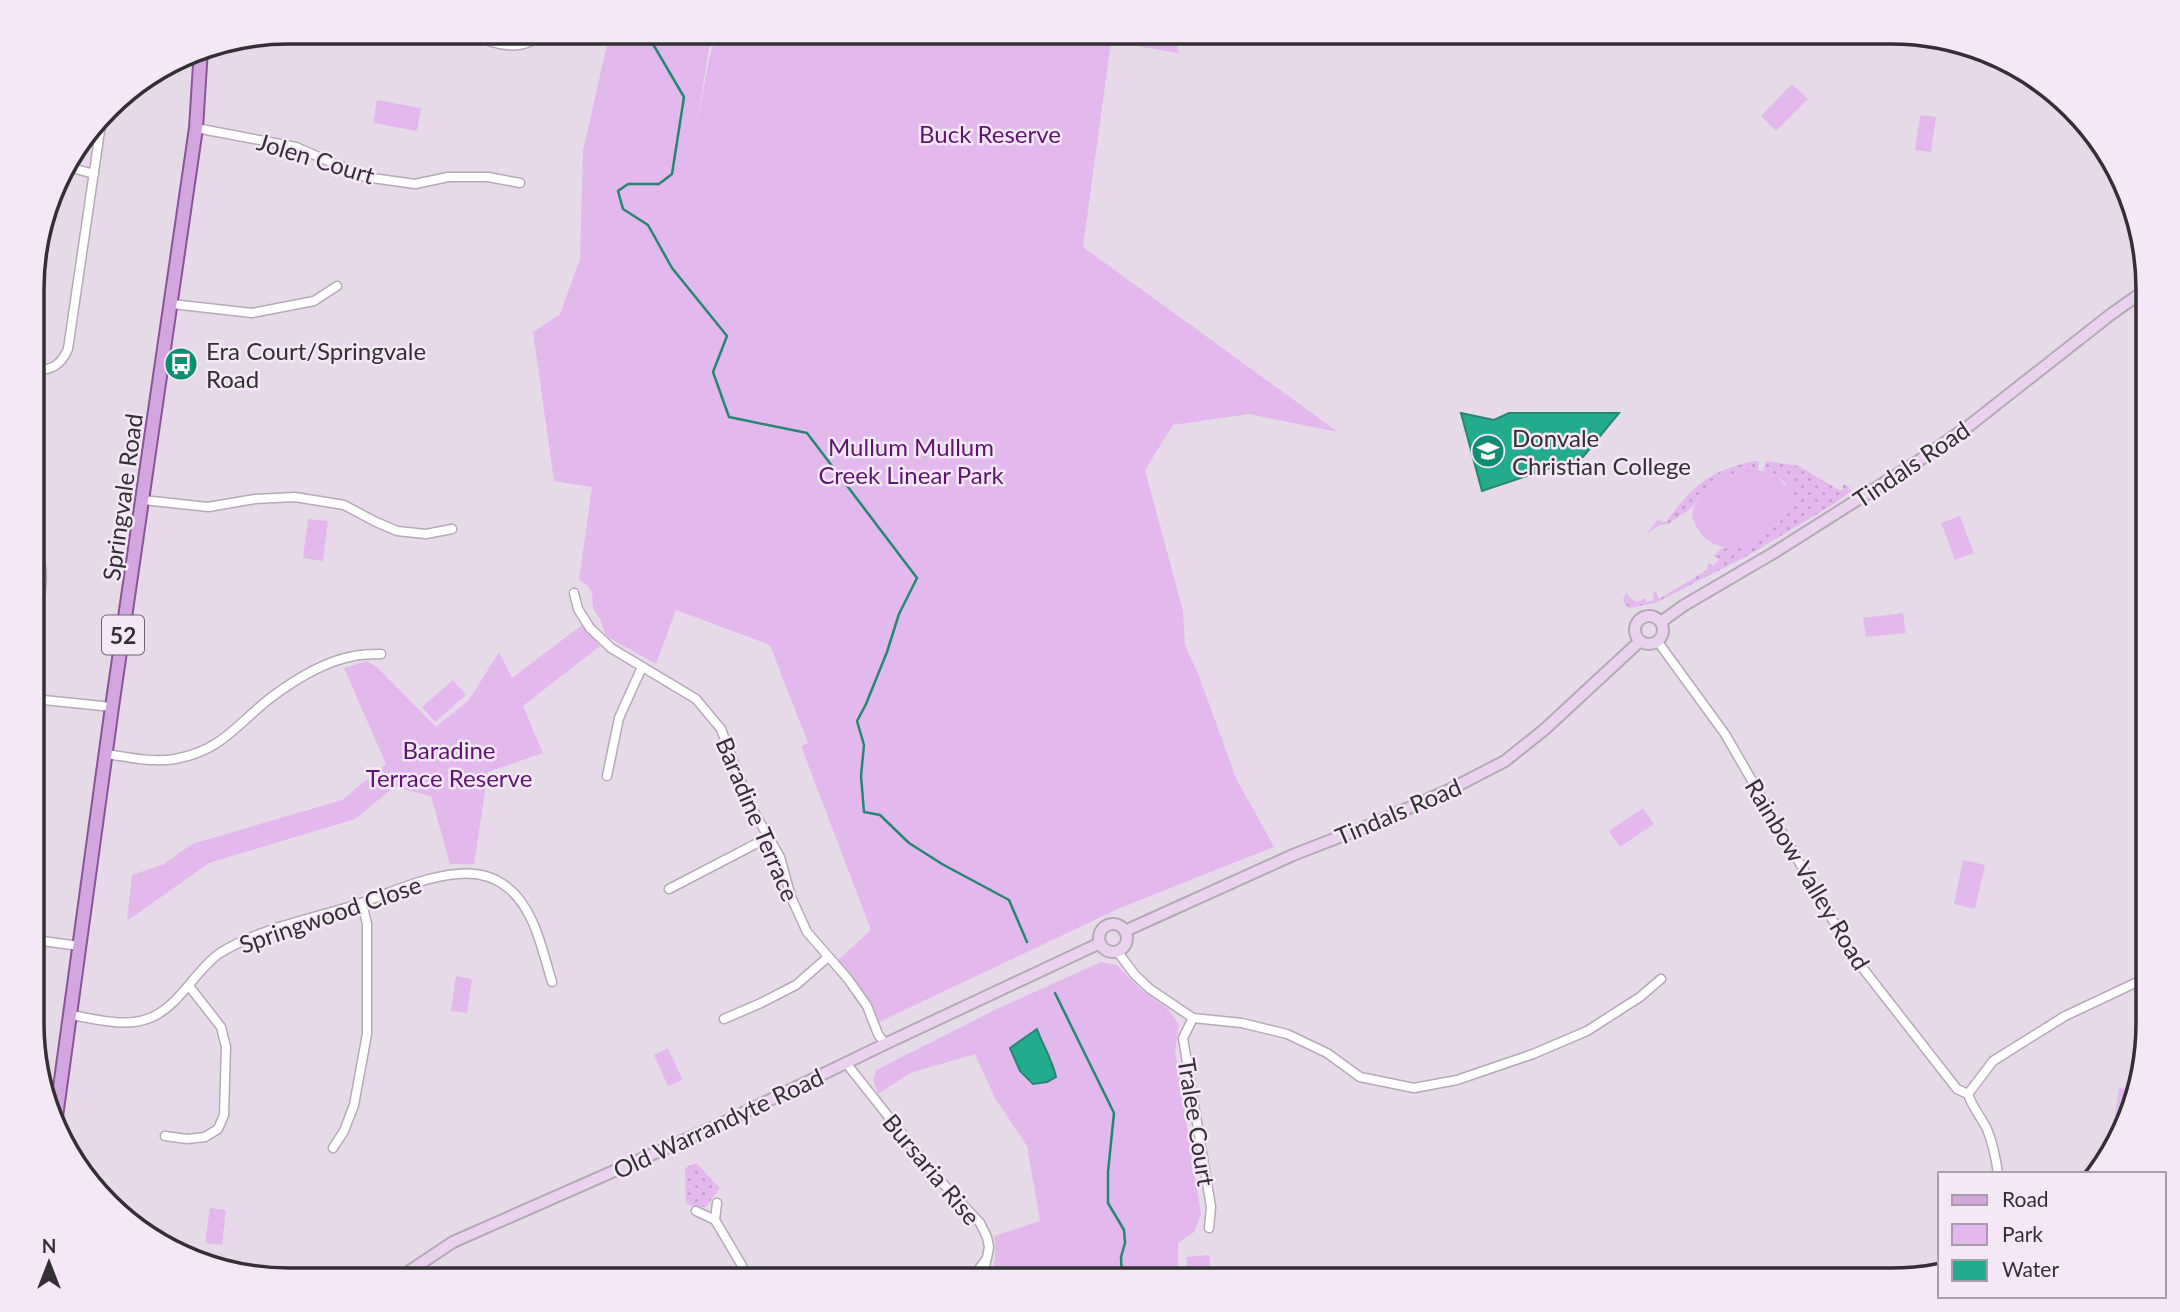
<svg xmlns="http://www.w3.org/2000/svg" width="2180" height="1312" viewBox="0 0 2180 1312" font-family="Lato,sans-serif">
<defs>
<pattern id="grass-dots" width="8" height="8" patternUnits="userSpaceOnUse" patternTransform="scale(1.75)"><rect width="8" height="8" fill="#e3b9ed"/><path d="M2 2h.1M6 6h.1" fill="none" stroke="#c39fcc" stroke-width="1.8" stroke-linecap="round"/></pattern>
</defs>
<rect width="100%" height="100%" fill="#e6dae9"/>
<g fill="url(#grass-dots)">
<path d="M 1754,461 L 1759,461 L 1758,470 L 1733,475 L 1718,482 L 1698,498 L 1692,508 L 1668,524 L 1658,526 L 1646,534 L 1658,520 L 1666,522 C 1693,485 1709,471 1754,461 Z"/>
<path d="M 1765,461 L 1799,466 L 1839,490 L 1843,490 L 1843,484 L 1848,486 L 1851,491 L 1835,503 L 1749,555 L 1655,603 L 1629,608 L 1623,601 L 1626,592 L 1629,597 L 1637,602 L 1646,598 L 1646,602 L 1654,600 L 1653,593 L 1656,592 L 1659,599 L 1707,570 L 1708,563 L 1714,566 L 1719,559 L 1713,556 C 1716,554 1718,551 1721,549 C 1730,544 1744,547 1753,542 C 1776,531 1793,511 1790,485 L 1787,486 L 1782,479 L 1764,471 Z"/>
<path d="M 696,1163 L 720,1188 L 706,1207 L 695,1207 L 686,1203 L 685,1168 Z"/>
</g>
<g fill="#e3b9ed">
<path d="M 610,32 L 719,32 L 709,49 L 697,122 L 711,50 L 721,32 L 1173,32 L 1179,53 L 1111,42 L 1083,247 L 1338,432 L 1249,414 L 1173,425 L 1145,470 L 1183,611 L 1185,645 L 1199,676 L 1236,778 L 1274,847 L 1120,908 L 879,1022 L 837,961 L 871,930 L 801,746 L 808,743 L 770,645 L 676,610 L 656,664 L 606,636 L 600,619 L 593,609 L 592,592 L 587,585 L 579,580 L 592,487 L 554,481 L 533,332 L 560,314 L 580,259 L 583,150 Z"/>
<path d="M 1792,84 L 1808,99 L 1776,131 L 1761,116 Z"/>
<path d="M 377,100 L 421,108 L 417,131 L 373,123 Z"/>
<path d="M 1920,115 L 1936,117 L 1931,152 L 1915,150 Z"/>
<path d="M 1758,470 L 1775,474 L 1786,486 L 1790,485 C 1796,525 1740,564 1707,540 C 1700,535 1696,526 1692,517 C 1694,486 1732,473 1758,470 Z"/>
<path d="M 1960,516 L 1974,553 L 1955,560 L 1941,523 Z"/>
<path d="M 308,519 L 328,521 L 323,561 L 303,558 Z"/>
<path d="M 1903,613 L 1906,633 L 1866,637 L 1863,618 Z"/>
<path d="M 582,625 L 600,646 L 523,706 L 543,753 L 488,772 L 474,864 L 450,864 L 431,796 L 394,787 L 355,819 L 209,863 L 127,921 L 132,875 L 164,864 L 192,844 L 342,800 L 386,764 L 344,668 L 367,661 L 378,668 L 436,727 L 469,700 L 499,652 L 512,678 Z"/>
<path d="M 453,680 L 466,695 L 435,722 L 422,707 Z"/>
<path d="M 1643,808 L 1654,824 L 1620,847 L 1609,831 Z"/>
<path d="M 1963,860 L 1985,865 L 1975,909 L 1954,904 Z"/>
<path d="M 1101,962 L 1117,965 L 1139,988 L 1169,1010 L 1179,1025 L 1175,1051 L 1201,1214 L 1194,1232 L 1178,1243 L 1178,1280 L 989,1280 C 996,1267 996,1251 994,1236 L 1040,1221 L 1027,1146 L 995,1098 L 975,1054 L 910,1073 L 878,1094 L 873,1080 L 876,1070 L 999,1008 Z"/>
<path d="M 456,976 L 472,979 L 467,1013 L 451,1011 Z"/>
<path d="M 668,1048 L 683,1080 L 668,1086 L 654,1055 Z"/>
<path d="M 2119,1088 L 2133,1090 L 2120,1133 L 2113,1132 Z"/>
<path d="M 210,1208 L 226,1210 L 222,1245 L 205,1243 Z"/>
<path d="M 1209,1255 L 1212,1280 L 1189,1280 L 1186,1257 Z"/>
</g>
<g fill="#22ac8b" stroke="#278671" stroke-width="2">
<path d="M 1461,413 L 1494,420 L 1509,413 L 1619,413 L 1583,457 L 1482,491 Z"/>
<path d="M 1037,1029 C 1043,1046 1052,1059 1056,1077 L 1047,1082 L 1033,1084 L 1020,1071 L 1010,1048 Z"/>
</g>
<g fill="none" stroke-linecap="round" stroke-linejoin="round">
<g stroke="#278671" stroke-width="2.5">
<path d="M 660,32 L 650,39 L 684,97 L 672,174 L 659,184 L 628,184 L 618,191 L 623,209 L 648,225 L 672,268 L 727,336 L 713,372 L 729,417 L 807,433 L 917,578 L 899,614 L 887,652 L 866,704 L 857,721 L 864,745 L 861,776 L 864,812 L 880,815 L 909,843 L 942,864 L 1009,900 L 1027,942"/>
<path d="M 1055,993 L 1114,1113 L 1108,1172 L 1108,1203 L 1124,1230 L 1125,1243 L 1121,1257 L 1122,1280"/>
</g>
<defs>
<g id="street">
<path d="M 470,32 C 493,45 522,54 543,32"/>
<path d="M 196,128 L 296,147 L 365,177 L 415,184 L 448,177 L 488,177 L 520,183"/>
<path d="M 65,166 L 94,174"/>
<path d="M 172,304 L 252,313 L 314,301 L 337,286"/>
<path d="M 34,370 C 51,371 61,365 68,349 L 102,117"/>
<path d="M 143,500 L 208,507 L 255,499 L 295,497 L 344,505 L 374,521 L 397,531 L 426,534 L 452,529"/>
<path d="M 34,550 C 47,566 41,598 34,616"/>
<path d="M 574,593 L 578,609 L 590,628 L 611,648 L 696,699 L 721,729 L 750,805 L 780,857 L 791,897 L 807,932 L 848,979 L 867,1006 L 878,1034 L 885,1044"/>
<path d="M 1658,642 L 1725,734 L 1854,957 L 1957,1089 L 1968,1094 C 1972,1107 1981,1117 1987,1129 C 1993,1144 1996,1158 1998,1174"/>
<path d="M 34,699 L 112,707"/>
<path d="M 106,754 C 128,757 153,763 175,759 C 224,750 237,723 273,696 C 296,679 326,661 354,656 C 363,654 372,654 381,654"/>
<path d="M 607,776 L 619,718 L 642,667"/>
<path d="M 669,889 L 769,837"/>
<path d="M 34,940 L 80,946"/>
<path d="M 1117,951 L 1135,975 L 1150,989 L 1193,1018 L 1242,1023 L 1287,1034 L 1327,1053 L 1360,1077 L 1414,1088 L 1457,1080 L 1533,1054 L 1587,1031 L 1640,997 L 1661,979"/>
<path d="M 71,1015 C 96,1019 125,1028 150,1018 C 180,1006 196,969 220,953 C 262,927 314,919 361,903 C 393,892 423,877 457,874 C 475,872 493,876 507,887 C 535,909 542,950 552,982"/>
<path d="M 1193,1018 L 1183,1038 L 1211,1207 L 1209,1228"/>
<path d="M 724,1019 L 761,1003 L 796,985 L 828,957"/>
<path d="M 846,1063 L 934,1174 L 980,1223 L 987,1237 L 989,1247 L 987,1258 L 971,1280"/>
<path d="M 1968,1094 L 1993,1061 L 2065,1016 L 2148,977"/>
<path d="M 165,1136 L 187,1139 L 205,1137 L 218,1129 L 224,1115 L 226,1047 L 221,1027 L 189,986"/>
<path d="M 333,1148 L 344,1131 L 354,1105 L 367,1034 L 367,924 L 362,903"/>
<path d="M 696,1211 L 715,1220 L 717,1203"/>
<path d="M 715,1220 L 741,1264 L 748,1280"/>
<path d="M 983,1280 L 986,1261"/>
</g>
<g id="secondary">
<circle cx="1649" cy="630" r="14"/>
<path d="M 1661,622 L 1683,606 L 1775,552 L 1917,462 L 1970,425 L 2110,315 L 2148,288"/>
<circle cx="1113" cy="938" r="14"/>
<path d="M 1125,931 L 1293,855 L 1370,825 L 1449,790 L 1505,761 L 1545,729 L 1640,641"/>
<path d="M 396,1280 L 453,1242 L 714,1127 L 885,1044 L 1100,943"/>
</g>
<path id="primary" d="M 56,1117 L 112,707 L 196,128 L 201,49"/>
</defs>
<use href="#street" stroke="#b5a9b7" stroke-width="11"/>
<use href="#secondary" stroke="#b5a9b7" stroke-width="14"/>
<use href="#primary" stroke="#895596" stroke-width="16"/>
<use href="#street" stroke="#fff" stroke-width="8"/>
<use href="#secondary" stroke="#ead2ef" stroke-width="10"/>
<use href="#primary" stroke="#d4a6e0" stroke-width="12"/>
</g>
<defs>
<symbol id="bus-disc" viewBox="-11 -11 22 22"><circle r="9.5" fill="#118d71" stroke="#f4e8f7"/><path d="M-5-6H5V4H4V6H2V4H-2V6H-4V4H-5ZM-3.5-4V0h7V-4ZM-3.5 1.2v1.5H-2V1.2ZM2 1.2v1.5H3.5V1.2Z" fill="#fff"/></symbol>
<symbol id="school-disc" viewBox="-11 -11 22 22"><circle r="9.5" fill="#118d71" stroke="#f4e8f7"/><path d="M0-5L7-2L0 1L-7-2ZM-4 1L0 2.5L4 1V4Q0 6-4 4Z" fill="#fff"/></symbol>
</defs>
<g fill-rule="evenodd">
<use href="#bus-disc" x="162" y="345" width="38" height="38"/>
<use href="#school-disc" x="1469" y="432" width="38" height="38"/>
</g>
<g text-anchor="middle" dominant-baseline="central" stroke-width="5" stroke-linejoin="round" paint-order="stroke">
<rect fill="#f4e8f7" stroke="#6d666e" stroke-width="2" x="102" y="615.5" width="42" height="39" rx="5"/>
<g font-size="23" font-weight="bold" fill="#332f34">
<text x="123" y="635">52</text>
</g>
<g font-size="24" fill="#5f156f" stroke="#f4e8f7">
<text x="990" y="133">Buck Reserve</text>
<text x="911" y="446">Mullum Mullum<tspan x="911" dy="28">Creek Linear Park</tspan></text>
<text x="449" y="749">Baradine<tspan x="449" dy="28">Terrace Reserve</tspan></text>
</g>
<g font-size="24" fill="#332f34" stroke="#f4e8f7">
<text transform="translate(316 158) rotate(17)">Jolen Court</text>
<text transform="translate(1911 464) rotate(-34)">Tindals Road</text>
<text transform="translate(122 497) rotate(-82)">Springvale Road</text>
<text transform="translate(1398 811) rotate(-23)">Tindals Road</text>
<text transform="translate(758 819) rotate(67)">Baradine Terrace</text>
<text transform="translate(1808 874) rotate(59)">Rainbow Valley Road</text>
<text transform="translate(330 914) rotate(-19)">Springwood Close</text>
<text transform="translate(1197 1122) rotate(81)">Tralee Court</text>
<text transform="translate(718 1123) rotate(-25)">Old Warrandyte Road</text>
<text transform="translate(932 1169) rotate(50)">Bursaria Rise</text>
</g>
<g font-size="24" fill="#332f34" stroke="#f4e8f7" text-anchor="start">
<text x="206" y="350">Era Court/Springvale<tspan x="206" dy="28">Road</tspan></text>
<text x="1512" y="437">Donvale<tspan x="1512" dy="28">Christian College</tspan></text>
</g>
</g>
<path d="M0 0H2180V1312H0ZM289 44H1891A245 245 0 0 1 2136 289V1023A245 245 0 0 1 1891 1268H289A245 245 0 0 1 44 1023V289A245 245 0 0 1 289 44Z" fill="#f4e8f7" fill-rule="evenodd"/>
<path fill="none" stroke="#332f34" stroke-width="3.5" d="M289 44H1891A245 245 0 0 1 2136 289V1023A245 245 0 0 1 1891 1268H289A245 245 0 0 1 44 1023V289A245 245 0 0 1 289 44Z"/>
<rect x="1938" y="1172" width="228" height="126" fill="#f4e8f7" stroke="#a79ea9" stroke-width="2"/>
<rect x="1952" y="1195" width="35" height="10" fill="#d4a6e0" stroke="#a79ea9" stroke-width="2"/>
<text x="2002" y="1207" font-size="21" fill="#332f34">Road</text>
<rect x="1952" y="1224" width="35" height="21" fill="#e3b9ed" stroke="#a79ea9" stroke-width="2"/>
<text x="2002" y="1242" font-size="21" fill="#332f34">Park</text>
<rect x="1952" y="1260" width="35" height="21" fill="#22ac8b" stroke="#a79ea9" stroke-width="2"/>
<text x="2002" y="1277" font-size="21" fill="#332f34">Water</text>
<g transform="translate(49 1263)" stroke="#f4e8f7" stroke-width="5" paint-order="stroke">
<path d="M0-5L12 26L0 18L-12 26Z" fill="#332f34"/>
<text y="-10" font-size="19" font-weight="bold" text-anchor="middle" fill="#332f34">N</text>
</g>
</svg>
